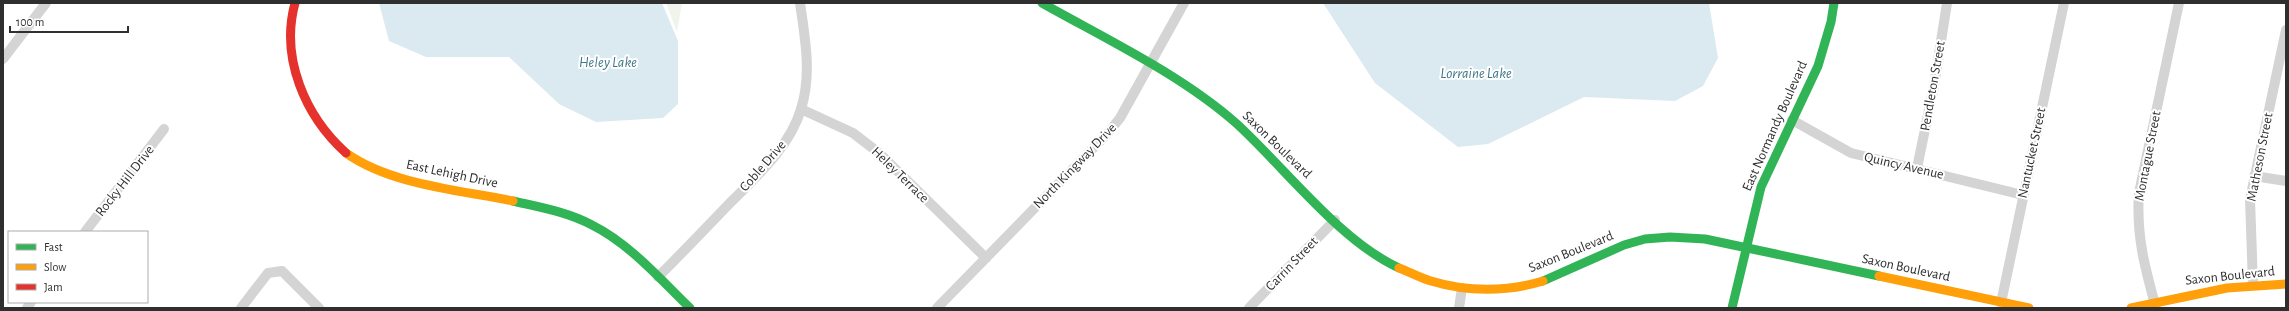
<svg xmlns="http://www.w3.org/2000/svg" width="2289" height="311" viewBox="0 0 2289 311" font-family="'Alegreya Sans',sans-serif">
<rect width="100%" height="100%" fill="#fff"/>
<path fill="#f1f4ed" d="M 666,3 L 682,3 L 677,32 Z"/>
<g fill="#dbeaf0">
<path d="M 379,3 L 662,3 L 678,41 L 678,104 L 663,118 L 596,122 L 559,104 L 509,57 L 426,57 L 389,41 Z"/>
<path d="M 1323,3 L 1709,3 L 1718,58 L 1703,86 L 1675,101 L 1584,97 L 1488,144 L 1458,147 L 1375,83 Z"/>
</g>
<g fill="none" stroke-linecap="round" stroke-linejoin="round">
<g stroke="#d4d4d4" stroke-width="10">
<path d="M 3,59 L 46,3"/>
<path d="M 801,109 L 853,133 L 879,153 L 986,258"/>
<path d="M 1792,120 L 1851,153 L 2023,195"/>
<path d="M 1917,168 L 1934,86 L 1947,3"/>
<path d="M 2254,176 L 2286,181"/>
<path d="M 85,232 L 164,129"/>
<path d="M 658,277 C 682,253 705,229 728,205 C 756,177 790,147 801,109 C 812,74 805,38 800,3"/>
<path d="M 2253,285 L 2250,199 L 2286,30"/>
<path d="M 2001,303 L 2064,3"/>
<path d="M 27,308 L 31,302"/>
<path d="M 241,308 L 268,273 L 282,271 L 319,308"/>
<path d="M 937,308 L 1108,133 L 1120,118 L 1184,3"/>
<path d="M 1249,308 L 1335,220"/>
<path d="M 1459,308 L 1462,288"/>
<path d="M 2156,308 C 2145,268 2136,236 2139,193 L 2179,3"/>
</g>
<g stroke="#30b455" stroke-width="9">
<path d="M 1042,3 C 1106,39 1182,75 1237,124 C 1285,168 1340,241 1399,268"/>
<path d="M 513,201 C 539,207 568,212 592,225 C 630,244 660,279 690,308"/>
<path d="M 1543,281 L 1624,245 L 1645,239 L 1670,237 L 1705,239 L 1879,276"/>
<path d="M 1732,308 L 1761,187 L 1818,66 L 1831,22 L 1834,3"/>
</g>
<g stroke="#ff9f0a" stroke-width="9">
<path d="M 346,153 C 391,185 460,190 513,201"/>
<path d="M 1399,268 C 1410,272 1420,278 1431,281 C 1467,292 1507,292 1543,281"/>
<path d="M 1879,276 L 2029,308"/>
<path d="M 2131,308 L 2227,288 L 2286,284"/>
</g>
<path stroke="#e5322d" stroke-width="9" d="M 295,3 C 280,58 305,116 346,153"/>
</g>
<g text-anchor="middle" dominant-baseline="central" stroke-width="4" stroke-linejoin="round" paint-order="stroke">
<g font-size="14" fill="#2f2f2f" stroke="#fff">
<text transform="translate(1933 86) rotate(-80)">Pendleton Street</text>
<text transform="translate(1775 126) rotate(-66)">East Normandy Boulevard</text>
<text transform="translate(1277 145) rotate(44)">Saxon Boulevard</text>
<text transform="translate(2032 153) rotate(-78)">Nantucket Street</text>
<text transform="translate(2148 156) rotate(-79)">Montague Street</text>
<text transform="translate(2260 157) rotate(-79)">Matheson Street</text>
<text transform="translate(763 166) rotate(-49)">Coble Drive</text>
<text transform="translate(1075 166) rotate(-46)">North Kingway Drive</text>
<text transform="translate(1904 166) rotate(13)">Quincy Avenue</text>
<text transform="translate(452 174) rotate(12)">East Lehigh Drive</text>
<text transform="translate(900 175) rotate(44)">Heley Terrace</text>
<text transform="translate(125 181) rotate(-52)">Rocky Hill Drive</text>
<text transform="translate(1571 252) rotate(-22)">Saxon Boulevard</text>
<text transform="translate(1292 264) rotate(-46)">Carrin Street</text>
<text transform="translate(1906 268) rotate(12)">Saxon Boulevard</text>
<text transform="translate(2230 276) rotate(-6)">Saxon Boulevard</text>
</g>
<g font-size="15" font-style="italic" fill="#42778c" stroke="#fff">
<text x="608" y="62">Heley Lake</text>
<text x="1476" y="73">Lorraine Lake</text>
</g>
</g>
<rect width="2289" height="311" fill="none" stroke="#2f2f2f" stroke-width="8"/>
<rect x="8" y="231" width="140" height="72" fill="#ffffff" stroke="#acacac"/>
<rect x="16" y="244" width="20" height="6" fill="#30b455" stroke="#acacac"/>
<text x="44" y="251" font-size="12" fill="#2f2f2f">Fast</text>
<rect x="16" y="264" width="20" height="6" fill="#ff9f0a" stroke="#acacac"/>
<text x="44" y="271" font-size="12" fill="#2f2f2f">Slow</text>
<rect x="16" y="284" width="20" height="6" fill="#e5322d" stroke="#acacac"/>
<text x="44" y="291" font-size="12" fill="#2f2f2f">Jam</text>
<path d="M10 26v6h118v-6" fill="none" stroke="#2f2f2f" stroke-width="2"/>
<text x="16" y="26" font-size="12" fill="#2f2f2f" stroke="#ffffff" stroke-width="3" paint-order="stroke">100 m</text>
</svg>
